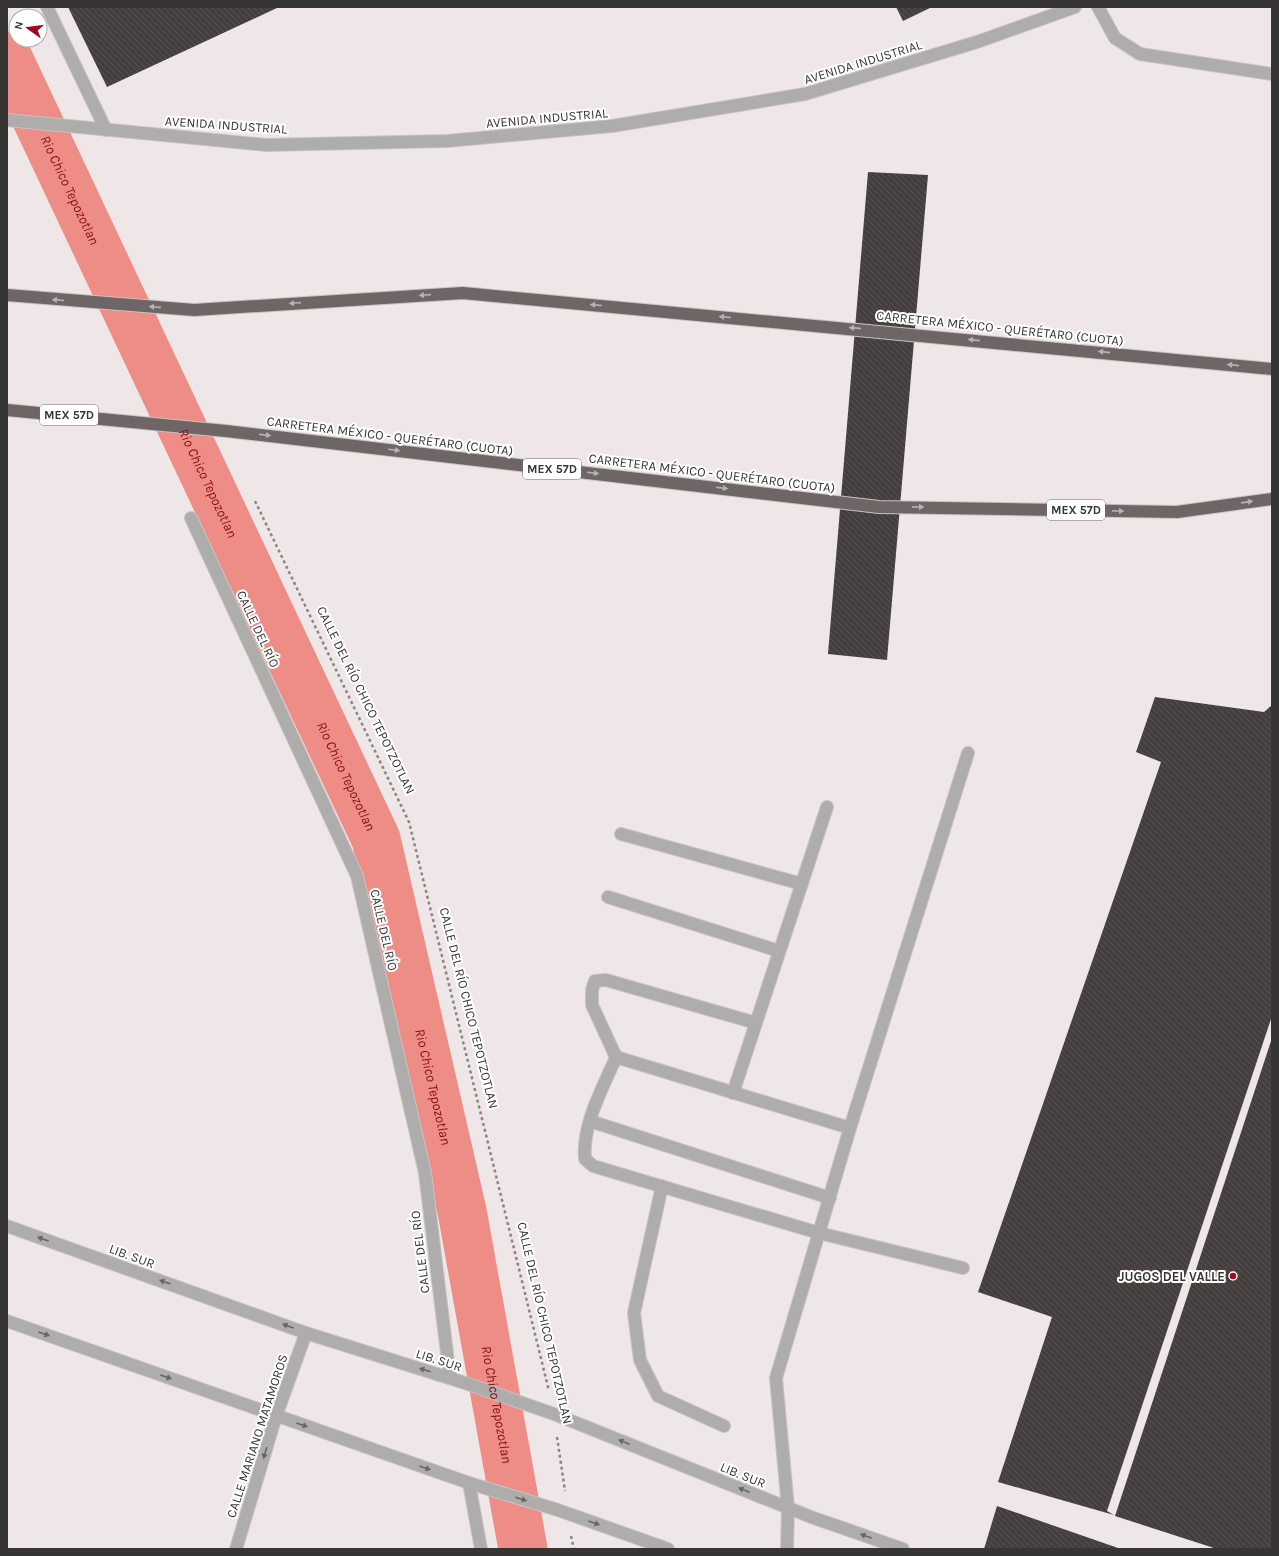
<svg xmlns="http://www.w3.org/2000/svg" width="1279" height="1556" viewBox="0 0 1279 1556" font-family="Karla,sans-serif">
<defs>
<pattern id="building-back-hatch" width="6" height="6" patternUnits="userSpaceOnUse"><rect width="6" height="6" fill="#443e3d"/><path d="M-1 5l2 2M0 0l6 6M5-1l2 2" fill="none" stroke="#575251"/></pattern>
</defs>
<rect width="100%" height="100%" fill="#efe7e7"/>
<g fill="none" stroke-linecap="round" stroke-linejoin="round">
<path stroke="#ee8c86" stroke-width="49" id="s1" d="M 7,56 L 376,839 L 462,1211 L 523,1549"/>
</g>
<g fill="url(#building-back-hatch)">
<path d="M 68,7 L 279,7 L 107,87 Z"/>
<path d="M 896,7 L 932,7 L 903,21 Z"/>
<path d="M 868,172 L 928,175 L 887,660 L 828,654 Z"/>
<path d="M 1155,697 L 1264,712 L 1272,705 L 1272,1016 L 1107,1511 L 1114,1515 L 998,1482 L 1052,1317 L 978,1292 L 1161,762 L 1136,752 Z"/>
<path d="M 1272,1038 L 1272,1549 L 1217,1549 L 1115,1516 Z"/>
<path d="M 997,1506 L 1121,1549 L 984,1549 Z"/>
</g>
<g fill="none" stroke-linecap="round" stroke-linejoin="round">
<defs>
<g id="minor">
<path d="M 47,7 L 106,130"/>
<path d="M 1098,7 L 1115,38 L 1140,54 L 1272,74"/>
<path d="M 7,120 L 266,145 L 447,141 L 612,126 L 805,94 L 977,42 L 1075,7"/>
<path d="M 191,518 L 357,876 L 425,1173 L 450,1378"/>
<path d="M 621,834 L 802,884"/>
<path d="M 608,897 L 779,951"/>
<path d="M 756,1023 L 606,980 L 595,981 L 592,990 L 592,1005 L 616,1057 C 603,1088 582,1124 585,1159 L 593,1166 L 819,1233 L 963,1268"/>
<path d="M 616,1057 L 850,1128"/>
<path d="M 733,1093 L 827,807"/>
<path d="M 590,1121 L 830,1198"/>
<path d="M 662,1186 L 634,1313 L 640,1360 L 658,1396 L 724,1426"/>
<path d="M 7,1226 L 306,1333 L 462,1382 L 554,1414 L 811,1517 L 903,1549"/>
<path d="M 7,1321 L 469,1483 L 558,1510 L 668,1549"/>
<path d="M 469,1483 L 481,1549"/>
<path d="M 236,1549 L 276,1416 L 306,1333"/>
<path d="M 787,1549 L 788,1508 L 776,1378 L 850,1128 L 968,753"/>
</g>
<g id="highway">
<path d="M 7,295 L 194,310 L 463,293 L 1272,369"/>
<path d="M 7,410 L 226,431 L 879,507 L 1177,512 L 1272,499"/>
</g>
</defs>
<use href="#minor" stroke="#cac3c3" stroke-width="14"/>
<use href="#highway" stroke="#cac3c3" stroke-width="14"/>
<g stroke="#8a8585" stroke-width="2.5" stroke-dasharray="3 3" stroke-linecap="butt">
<path d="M 255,501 L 409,822 L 549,1391"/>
<path d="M 557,1437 L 565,1491"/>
<path d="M 571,1536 L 574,1549"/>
</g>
<use href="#minor" stroke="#afacac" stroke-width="12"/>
<use href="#highway" stroke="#6d6665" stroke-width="12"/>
</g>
<defs><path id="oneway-solid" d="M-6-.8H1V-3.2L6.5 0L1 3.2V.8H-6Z"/></defs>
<g fill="#b6b2b2">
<use href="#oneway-solid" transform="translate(425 295) rotate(176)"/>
<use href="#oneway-solid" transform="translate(58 300) rotate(-175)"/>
<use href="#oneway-solid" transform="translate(295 303) rotate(176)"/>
<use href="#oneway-solid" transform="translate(596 305) rotate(-175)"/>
<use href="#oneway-solid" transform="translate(155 307) rotate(-176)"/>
<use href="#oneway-solid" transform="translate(725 317) rotate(-175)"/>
<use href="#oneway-solid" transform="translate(855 328) rotate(-175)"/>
<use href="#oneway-solid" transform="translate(974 340) rotate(-174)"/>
<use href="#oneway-solid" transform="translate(1104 352) rotate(-174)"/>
<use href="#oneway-solid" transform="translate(1233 365) rotate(-174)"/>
<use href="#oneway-solid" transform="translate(265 435) rotate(7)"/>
<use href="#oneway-solid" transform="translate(394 450) rotate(7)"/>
<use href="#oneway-solid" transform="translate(593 473) rotate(7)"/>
<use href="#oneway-solid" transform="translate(722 488) rotate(7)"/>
<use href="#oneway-solid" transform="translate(1247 502) rotate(-8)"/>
<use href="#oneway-solid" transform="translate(918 507) rotate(1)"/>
<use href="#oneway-solid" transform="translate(1118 511) rotate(1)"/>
</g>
<g fill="#676464">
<use href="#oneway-solid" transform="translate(43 1239) rotate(-160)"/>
<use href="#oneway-solid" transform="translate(165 1282) rotate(-160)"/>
<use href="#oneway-solid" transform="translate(288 1326) rotate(-160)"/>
<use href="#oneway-solid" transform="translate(44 1334) rotate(19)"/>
<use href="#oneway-solid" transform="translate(425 1370) rotate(-162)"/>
<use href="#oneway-solid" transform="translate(166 1377) rotate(19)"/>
<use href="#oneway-solid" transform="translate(302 1425) rotate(19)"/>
<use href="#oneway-solid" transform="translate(624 1442) rotate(-158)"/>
<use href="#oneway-solid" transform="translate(265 1453) rotate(107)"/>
<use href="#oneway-solid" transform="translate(425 1468) rotate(19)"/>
<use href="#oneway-solid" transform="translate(744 1490) rotate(-158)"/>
<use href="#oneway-solid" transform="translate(521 1499) rotate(17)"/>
<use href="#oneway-solid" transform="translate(594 1523) rotate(19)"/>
<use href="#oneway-solid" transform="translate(866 1536) rotate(-161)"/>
</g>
<circle fill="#a3071d" stroke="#fff" stroke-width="1.5" cx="1233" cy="1276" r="4"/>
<g text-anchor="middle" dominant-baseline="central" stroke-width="4" stroke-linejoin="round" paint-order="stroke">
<g fill="#fff" stroke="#737171" stroke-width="1">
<rect x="40" y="405" width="58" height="20" rx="3"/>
<rect x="523" y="459" width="58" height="20" rx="3"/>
<rect x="1047" y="500" width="58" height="20" rx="3"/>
</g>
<g font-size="12" font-weight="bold" fill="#373434">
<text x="69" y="415">MEX 57D</text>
<text x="552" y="469">MEX 57D</text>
<text x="1076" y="510">MEX 57D</text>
</g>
<g font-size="13" fill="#373434" stroke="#fff">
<text transform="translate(863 62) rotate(-17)">AVENIDA INDUSTRIAL</text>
<text transform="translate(547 118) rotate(-5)">AVENIDA INDUSTRIAL</text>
<text transform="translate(226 125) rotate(4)">AVENIDA INDUSTRIAL</text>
<text transform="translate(1000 328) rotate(6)">CARRETERA MÉXICO - QUERÉTARO (CUOTA)</text>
<text transform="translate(390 436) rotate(7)">CARRETERA MÉXICO - QUERÉTARO (CUOTA)</text>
<text transform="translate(712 473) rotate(7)">CARRETERA MÉXICO - QUERÉTARO (CUOTA)</text>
<text transform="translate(258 629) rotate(65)">CALLE DEL RÍO</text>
<text transform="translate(366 700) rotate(64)">CALLE DEL RÍO CHICO TEPOTZOTLAN</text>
<text transform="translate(384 930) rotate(77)">CALLE DEL RÍO</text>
<text transform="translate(469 1008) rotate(76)">CALLE DEL RÍO CHICO TEPOTZOTLAN</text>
<text transform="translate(420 1252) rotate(-97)">CALLE DEL RÍO</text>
<text transform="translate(132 1256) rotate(20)">LIB. SUR</text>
<text transform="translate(545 1323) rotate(77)">CALLE DEL RÍO CHICO TEPOTZOTLAN</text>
<text transform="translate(439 1360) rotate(18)">LIB. SUR</text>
<text transform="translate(257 1436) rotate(-72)">CALLE MARIANO MATAMOROS</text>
<text transform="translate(743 1475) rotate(22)">LIB. SUR</text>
</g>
<g font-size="13" font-weight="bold" fill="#373434" stroke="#fff" text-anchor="end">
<text x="1225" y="1276">JUGOS DEL VALLE</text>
</g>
<g font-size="14" font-style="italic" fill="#850f19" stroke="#fff">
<text stroke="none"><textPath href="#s1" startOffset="148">Rio Chico Tepozotlan</textPath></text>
<text stroke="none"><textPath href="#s1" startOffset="472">Rio Chico Tepozotlan</textPath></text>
<text stroke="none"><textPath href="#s1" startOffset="796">Rio Chico Tepozotlan</textPath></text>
<text stroke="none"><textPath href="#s1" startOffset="1120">Rio Chico Tepozotlan</textPath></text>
<text stroke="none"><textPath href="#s1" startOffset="1444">Rio Chico Tepozotlan</textPath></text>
</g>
</g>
<rect width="1279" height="1556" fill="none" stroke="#373434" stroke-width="16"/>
<g transform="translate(28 28) rotate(284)"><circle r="19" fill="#ffffff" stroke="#afaeae"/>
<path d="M0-3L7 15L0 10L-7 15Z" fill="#a3071d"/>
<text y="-6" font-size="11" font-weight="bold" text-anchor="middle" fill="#373434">N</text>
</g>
</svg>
